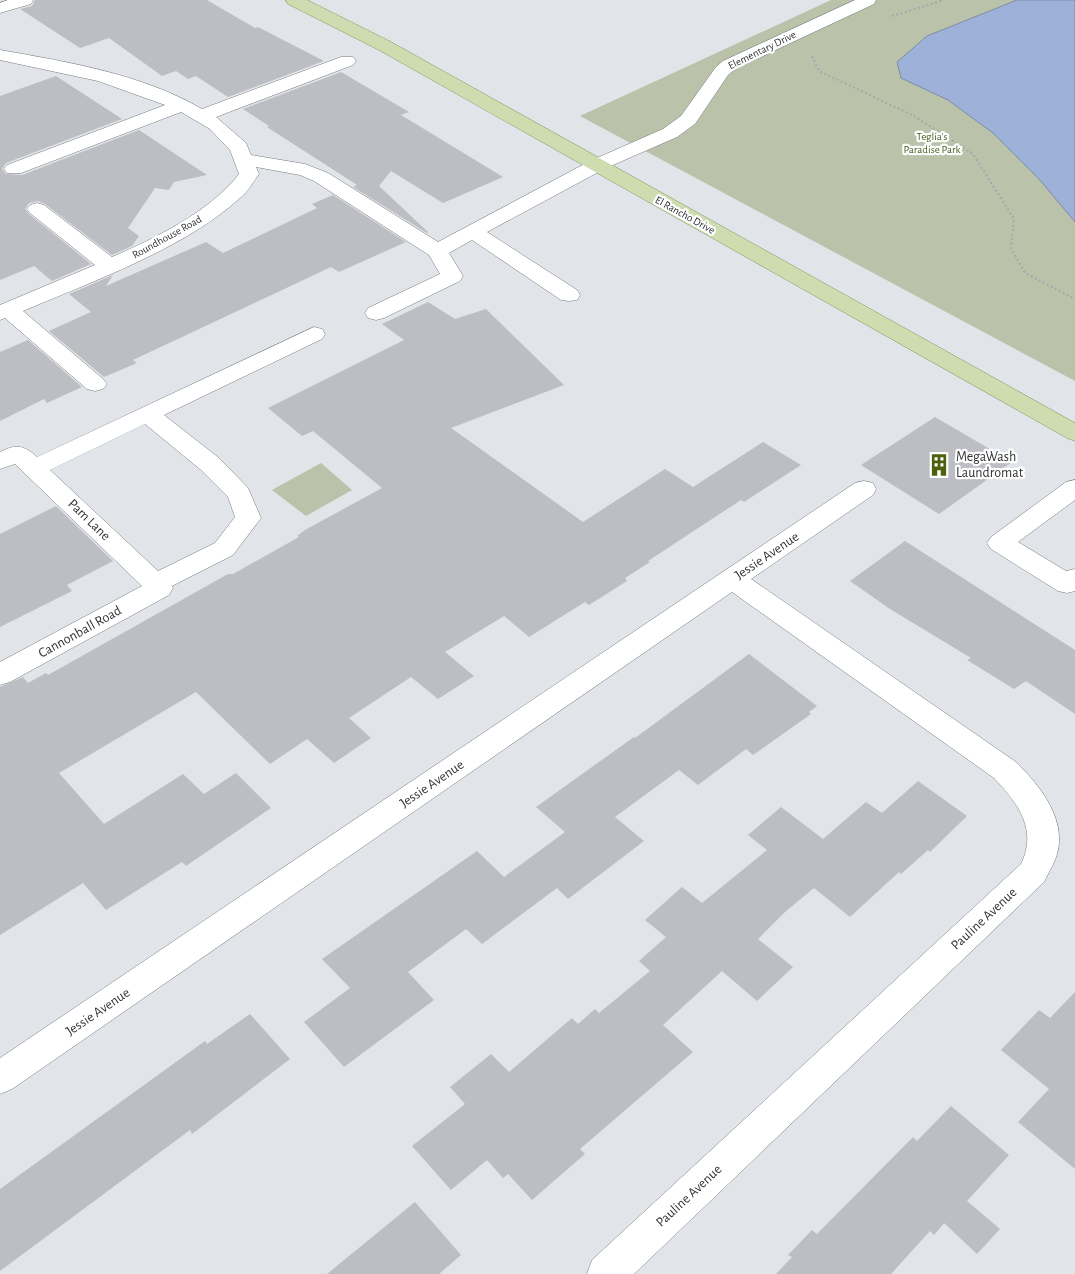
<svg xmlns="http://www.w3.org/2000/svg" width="1075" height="1274" viewBox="0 0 1075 1274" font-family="'Alegreya Sans',sans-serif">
<rect width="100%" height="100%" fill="#e1e4e8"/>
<g fill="#bac3aa">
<path d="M 831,0 L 1075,0 L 1075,381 L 580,116 Z"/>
<path d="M 321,463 L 352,490 L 306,516 L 272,490 Z"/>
</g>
<path fill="#9eb1d8" stroke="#7e8ba7" d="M 1017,0 L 1075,0 L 1075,222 L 1039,179 L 993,133 L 948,100 L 901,78 L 897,62 L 927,36 Z"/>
<g fill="#bcbec3">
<path d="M 35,0 L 207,0 L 255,28 L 258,27 L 324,61 L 228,97 L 196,76 L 188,79 L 176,71 L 162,76 L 109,38 L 80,48 L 20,9 L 32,6 Z"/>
<path d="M 341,72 L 409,112 L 401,115 L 503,177 L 443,203 L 391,171 L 379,186 L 428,232 L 427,233 L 353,187 L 357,185 L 267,127 L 269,126 L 243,109 Z"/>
<path d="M 56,76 L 122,119 L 6,163 L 2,169 L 6,174 L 22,175 L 139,130 L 207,175 L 174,182 L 169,190 L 155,188 L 128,228 L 139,236 L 132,246 L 112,255 L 45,204 L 38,201 L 29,203 L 25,209 L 29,214 L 91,264 L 52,281 L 34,266 L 0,280 L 0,96 Z"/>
<path d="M 333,195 L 406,242 L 339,272 L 331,267 L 133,360 L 137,363 L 104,377 L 49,331 L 91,312 L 69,294 L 113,275 L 106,286 L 206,242 L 223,253 L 317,208 L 312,204 Z"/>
<path d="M 428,302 L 455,319 L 486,309 L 564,385 L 451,428 L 583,522 L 665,469 L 693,487 L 763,442 L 801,465 L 744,502 L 741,500 L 648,561 L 650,562 L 625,578 L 627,581 L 589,605 L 585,602 L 529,637 L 504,616 L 445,652 L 474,676 L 438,699 L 411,677 L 349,718 L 371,738 L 334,763 L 307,739 L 270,764 L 196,692 L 59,773 L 104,824 L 183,774 L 204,794 L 236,773 L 271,808 L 186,866 L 182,862 L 106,910 L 83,883 L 0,935 L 0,687 L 23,677 L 28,683 L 46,673 L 48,675 L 228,574 L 233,574 L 299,537 L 297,536 L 305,530 L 382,488 L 313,431 L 302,436 L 268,408 L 404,340 L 382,324 Z"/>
<path d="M 28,340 L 82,387 L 47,403 L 44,399 L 0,421 L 0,352 Z"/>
<path d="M 935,417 L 1012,462 L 939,514 L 861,465 Z"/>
<path d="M 56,506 L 113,561 L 67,585 L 72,591 L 0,627 L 0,534 Z"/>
<path d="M 905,541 L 1075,650 L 1075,714 L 1026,681 L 1014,689 L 967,660 L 971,658 L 890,609 L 850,581 Z"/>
<path d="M 749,654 L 817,706 L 809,712 L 811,714 L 753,755 L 746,749 L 698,785 L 679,770 L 615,817 L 644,841 L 568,899 L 557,888 L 482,944 L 466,929 L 408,972 L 434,1000 L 344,1067 L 304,1022 L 350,988 L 322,959 L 477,851 L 504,877 L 565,832 L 536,807 L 634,737 L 635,738 Z"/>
<path d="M 918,781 L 967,816 L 930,852 L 928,850 L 901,874 L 899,872 L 850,917 L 814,888 L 785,912 L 758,939 L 793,967 L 757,1001 L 722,971 L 663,1025 L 693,1052 L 580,1149 L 585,1154 L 532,1200 L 508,1174 L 503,1178 L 487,1160 L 451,1190 L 412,1146 L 465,1104 L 450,1087 L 491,1054 L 509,1072 L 572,1018 L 578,1024 L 595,1009 L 599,1013 L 650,971 L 639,961 L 666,937 L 645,920 L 682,887 L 702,903 L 767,850 L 748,835 L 781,807 L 823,839 L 866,802 L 882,813 Z"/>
<path d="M 1075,992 L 1075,1169 L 1018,1122 L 1049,1089 L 1001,1050 L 1039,1010 L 1050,1018 Z"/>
<path d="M 250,1014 L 290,1059 L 192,1134 L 190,1130 L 0,1271 L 0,1189 L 205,1041 L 207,1044 Z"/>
<path d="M 951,1106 L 1009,1155 L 967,1201 L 1000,1229 L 977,1254 L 944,1223 L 934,1235 L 930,1231 L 891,1274 L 776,1274 L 792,1257 L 788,1255 L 812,1230 L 817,1234 L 913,1137 L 917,1141 Z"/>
<path d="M 415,1202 L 461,1255 L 439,1274 L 327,1274 Z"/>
</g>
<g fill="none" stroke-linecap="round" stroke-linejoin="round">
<defs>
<g id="minor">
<path d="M 8,0 L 33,0 L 31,4 L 0,13 L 0,3 Z"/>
<path d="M 855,0 L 876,0 L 874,4 L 735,69 L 728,75 L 695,124 L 677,137 L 604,169 L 487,232 L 577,290 L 580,295 L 577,300 L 569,301 L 561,300 L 472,240 L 449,253 L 463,276 L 460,281 L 384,318 L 376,320 L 368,318 L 365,313 L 368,308 L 440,274 L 429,255 L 314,181 L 300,175 L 256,167 L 259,174 C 253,182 248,192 240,198 C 184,249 93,281 23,311 L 103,379 L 107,384 L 103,389 L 95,391 L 87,389 L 5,318 L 0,320 L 0,305 L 95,265 L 30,213 L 27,209 L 30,205 L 37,203 L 44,205 L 112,257 C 154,239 211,211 239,174 L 230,150 L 210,129 L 181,112 L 21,173 L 7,173 L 4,169 L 7,165 L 165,105 L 98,81 L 0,60 L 0,50 C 68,62 142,74 202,109 L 341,57 L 353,57 L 356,61 L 353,65 L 216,117 L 246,143 L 251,155 L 305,164 L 328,173 L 438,242 L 590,161 L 663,129 L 681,116 L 716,67 L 723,61 Z"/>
<path d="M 314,327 L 322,329 L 325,334 L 322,339 L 164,415 L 219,458 L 248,488 L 261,518 L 233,555 L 172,586 L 173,588 L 169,595 L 10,682 L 0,685 L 0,662 L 142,586 L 15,464 L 0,469 L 0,452 C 16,444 24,445 37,457 ZM 145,424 L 201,470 L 228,497 L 235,517 L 215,543 L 158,571 L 50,470 Z"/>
<path d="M 1075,480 L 1075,500 L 1018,542 L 1066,571 L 1075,569 L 1075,591 L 1067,593 L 1058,591 L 991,549 L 987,543 L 991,537 L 1066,482 Z"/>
<path d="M 864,481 L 873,483 L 876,489 L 873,495 L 751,579 L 1016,762 C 1038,784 1065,816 1058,850 C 1056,861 1049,872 1044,882 L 634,1274 L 587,1274 L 592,1260 L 1021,864 C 1038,830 1018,803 994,778 L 732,592 L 12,1089 L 0,1094 L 0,1058 L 855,483 Z"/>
</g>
<path id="major" d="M 286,0 L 307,0 L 391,42 L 1075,423 L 1075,441 L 1067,438 L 379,50 L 288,4 Z"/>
</defs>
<use href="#minor" stroke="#787a7e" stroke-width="1"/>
<use href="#major" stroke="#839362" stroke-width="1"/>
<g stroke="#a5a7aa" stroke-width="2" stroke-dasharray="2 2.5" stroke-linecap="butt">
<path d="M 892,16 L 944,0"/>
<path d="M 812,56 L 819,71 L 914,116 L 973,154 L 1014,219 L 1011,248 L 1025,273 L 1075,299"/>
</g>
<use href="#minor" fill="#fff" fill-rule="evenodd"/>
<use href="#major" fill="#ceddaf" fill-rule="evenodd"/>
</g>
<defs>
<symbol id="building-bare" viewBox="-9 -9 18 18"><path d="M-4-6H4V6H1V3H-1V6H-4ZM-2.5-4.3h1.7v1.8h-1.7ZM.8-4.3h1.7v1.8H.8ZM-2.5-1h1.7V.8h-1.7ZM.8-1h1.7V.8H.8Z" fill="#4d610c" stroke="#fff" stroke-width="2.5" paint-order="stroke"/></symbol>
</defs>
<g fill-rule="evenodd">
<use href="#building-bare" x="923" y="449" width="32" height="32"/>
</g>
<g text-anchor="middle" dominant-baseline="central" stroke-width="4.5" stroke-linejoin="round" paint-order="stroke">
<g font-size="11" fill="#323335" stroke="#fff">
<text transform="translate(762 50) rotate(-26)">Elementary Drive</text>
<text transform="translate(685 215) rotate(29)">El Rancho Drive</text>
<text transform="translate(167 237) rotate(-29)">Roundhouse Road</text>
</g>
<g font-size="11" fill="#4c5e1f" stroke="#fff">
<text x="932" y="136">Teglia's<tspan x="932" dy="13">Paradise Park</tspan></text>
</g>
<g font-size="14" fill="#323335" stroke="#fff" text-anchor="start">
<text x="956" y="457">MegaWash<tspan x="956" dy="16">Laundromat</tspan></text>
</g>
<g font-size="14" fill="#323335" stroke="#fff">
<text transform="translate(89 520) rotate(44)">Pam Lane</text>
<text transform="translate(767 556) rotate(-34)">Jessie Avenue</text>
<text transform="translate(80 632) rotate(-29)">Cannonball Road</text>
<text transform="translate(432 784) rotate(-34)">Jessie Avenue</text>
<text transform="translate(984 919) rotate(-43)">Pauline Avenue</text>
<text transform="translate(98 1012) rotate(-34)">Jessie Avenue</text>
<text transform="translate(689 1196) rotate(-43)">Pauline Avenue</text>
</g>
</g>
</svg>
